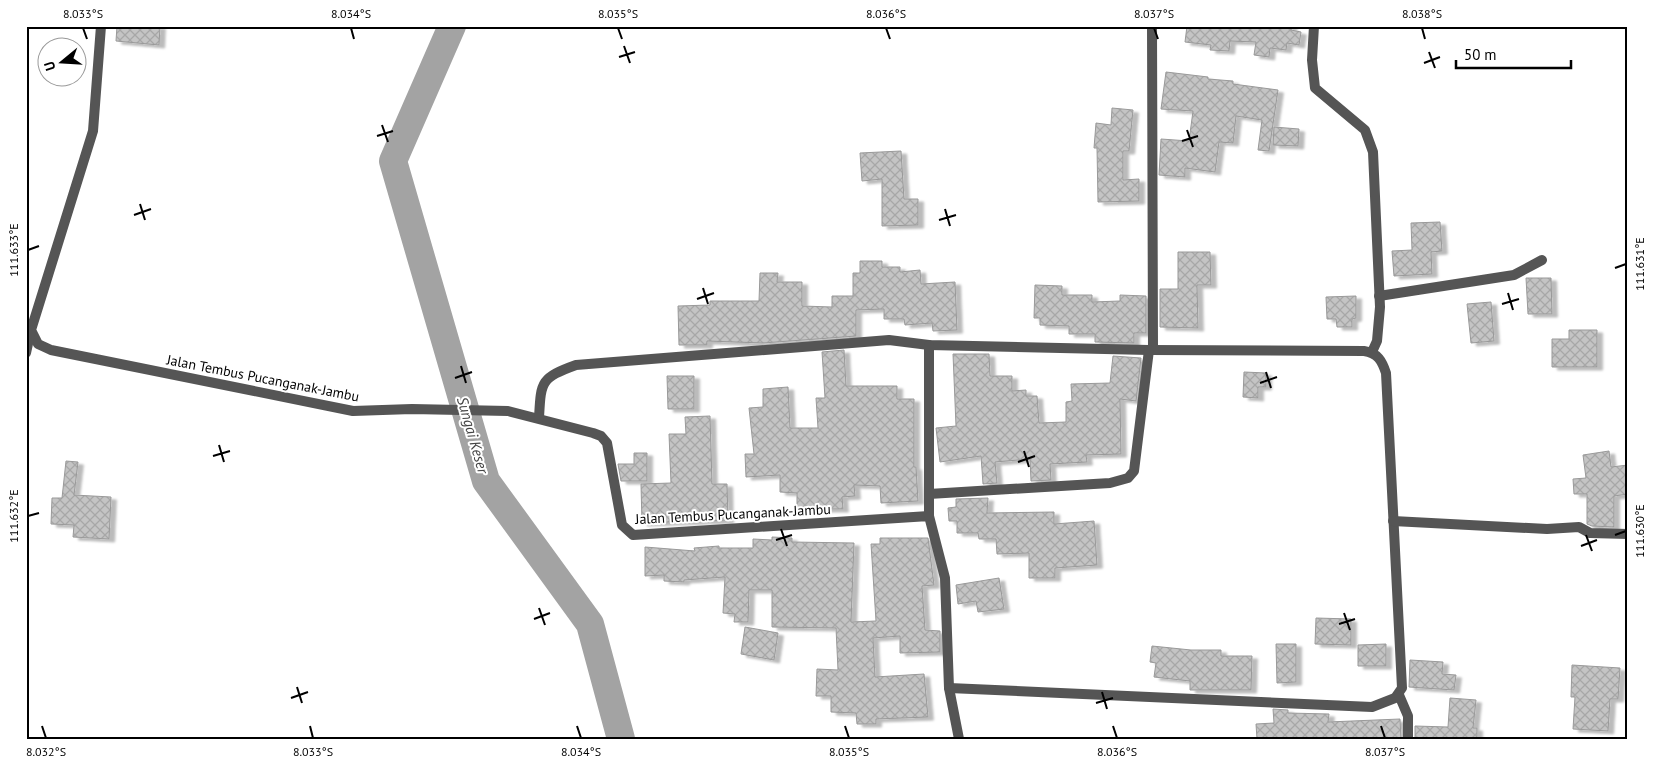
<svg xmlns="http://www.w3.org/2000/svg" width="1654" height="765" viewBox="0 0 1654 765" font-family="'PT Sans',sans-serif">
<defs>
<pattern id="building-cross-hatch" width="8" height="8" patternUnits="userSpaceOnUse" patternTransform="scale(1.25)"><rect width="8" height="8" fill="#c4c4c4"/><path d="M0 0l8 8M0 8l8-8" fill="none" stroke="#a7a7a7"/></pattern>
<filter id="shadow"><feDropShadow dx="5.5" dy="3" stdDeviation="1" flood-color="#0004"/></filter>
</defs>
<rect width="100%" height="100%" fill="#fff"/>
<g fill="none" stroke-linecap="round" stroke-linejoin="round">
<path stroke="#a3a3a3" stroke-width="28" d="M 452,26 L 393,161 L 486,481 L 590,624 L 621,739"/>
</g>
<g fill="url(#building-cross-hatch)" stroke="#999" filter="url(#shadow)">
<path d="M 117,26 L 160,26 L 159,45 L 116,41 Z"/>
<path d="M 1187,26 L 1292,26 L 1291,30 L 1301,32 L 1299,45 L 1287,43 L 1286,50 L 1270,48 L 1269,57 L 1254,55 L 1256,42 L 1230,41 L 1229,51 L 1210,50 L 1211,45 L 1185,42 Z"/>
<path d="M 1166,72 L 1208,77 L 1208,79 L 1233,81 L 1233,84 L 1278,90 L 1269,151 L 1258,150 L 1262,120 L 1236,116 L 1233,143 L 1219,142 L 1215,172 L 1185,168 L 1185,177 L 1159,175 L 1161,139 L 1189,141 L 1193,111 L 1161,109 Z"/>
<path d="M 1112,108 L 1133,110 L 1129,151 L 1123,151 L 1123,180 L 1139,179 L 1139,201 L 1098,202 L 1097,148 L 1094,148 L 1096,123 L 1111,125 Z"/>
<path d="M 1274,127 L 1299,129 L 1298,146 L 1273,145 Z"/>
<path d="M 901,151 L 904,199 L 918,199 L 918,225 L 882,226 L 882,179 L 862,181 L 860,153 Z"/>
<path d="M 1440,222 L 1442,251 L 1431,252 L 1432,274 L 1394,276 L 1392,251 L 1412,250 L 1411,223 Z"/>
<path d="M 1178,252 L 1210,252 L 1211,285 L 1197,285 L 1198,328 L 1160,327 L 1160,289 L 1178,289 Z"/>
<path d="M 860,261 L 882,261 L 882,267 L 900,267 L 900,272 L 920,270 L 921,284 L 955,282 L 957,330 L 933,331 L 932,323 L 905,325 L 904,319 L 884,319 L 884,309 L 856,310 L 856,336 L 763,343 L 707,341 L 707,345 L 679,345 L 678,306 L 710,305 L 710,301 L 759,301 L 760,273 L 778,273 L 777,282 L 802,282 L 802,306 L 832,307 L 832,296 L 853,296 L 853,273 L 860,273 Z"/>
<path d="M 1526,278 L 1551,278 L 1552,314 L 1528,314 Z"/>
<path d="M 1035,285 L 1062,286 L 1062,295 L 1092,295 L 1092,302 L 1120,301 L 1120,295 L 1146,296 L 1146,333 L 1134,333 L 1134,343 L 1095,342 L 1095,334 L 1069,334 L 1069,326 L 1040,325 L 1040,318 L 1034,318 Z"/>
<path d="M 1356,296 L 1356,318 L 1352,319 L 1352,327 L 1337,327 L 1336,319 L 1327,319 L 1326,297 Z"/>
<path d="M 1491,302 L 1494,341 L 1471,343 L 1467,304 Z"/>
<path d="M 1569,330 L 1597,330 L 1597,367 L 1552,367 L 1552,339 L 1569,339 Z"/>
<path d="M 844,350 L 846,386 L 897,386 L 897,399 L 914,399 L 914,467 L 916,467 L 918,501 L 881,503 L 880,486 L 854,485 L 855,496 L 842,497 L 843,509 L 797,509 L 797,493 L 780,492 L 780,475 L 746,477 L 745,454 L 754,454 L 749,408 L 763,407 L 763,389 L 788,387 L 790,428 L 818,428 L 816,398 L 825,398 L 822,352 Z"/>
<path d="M 953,354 L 989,354 L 990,376 L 1012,376 L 1012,391 L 1026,390 L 1026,396 L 1037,396 L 1039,423 L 1066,422 L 1066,402 L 1072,401 L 1071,384 L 1110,383 L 1113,356 L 1141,358 L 1136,401 L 1120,399 L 1121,454 L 1086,455 L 1087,462 L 1050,464 L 1051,480 L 1031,481 L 1030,459 L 995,462 L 997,483 L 983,484 L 981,456 L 940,462 L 936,428 L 956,426 Z"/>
<path d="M 1244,372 L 1266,373 L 1266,387 L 1258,387 L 1258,398 L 1243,397 Z"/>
<path d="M 667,376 L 694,376 L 694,409 L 668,409 Z"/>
<path d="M 710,416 L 712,484 L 727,484 L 728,520 L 642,523 L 641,484 L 671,483 L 669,434 L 686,434 L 685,417 Z"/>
<path d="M 1609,451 L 1611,467 L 1628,465 L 1628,494 L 1614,496 L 1614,527 L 1592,526 L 1587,524 L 1587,494 L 1574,494 L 1573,479 L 1586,478 L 1583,455 Z"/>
<path d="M 634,453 L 647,453 L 647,481 L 621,481 L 618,464 L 634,464 Z"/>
<path d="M 66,461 L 78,462 L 74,495 L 111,497 L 109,539 L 73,537 L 74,525 L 51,524 L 52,498 L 62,498 Z"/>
<path d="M 988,498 L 987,513 L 1054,512 L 1054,524 L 1094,521 L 1097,565 L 1055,568 L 1055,578 L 1029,578 L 1029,553 L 997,554 L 996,539 L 979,539 L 978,533 L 957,533 L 957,521 L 949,521 L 948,508 L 956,507 L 956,499 Z"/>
<path d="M 772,537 L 792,538 L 792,542 L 854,543 L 851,622 L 876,621 L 871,544 L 880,544 L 880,538 L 928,538 L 934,585 L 922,586 L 925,630 L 940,631 L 940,652 L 900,653 L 900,636 L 873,638 L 875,677 L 924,674 L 928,717 L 876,719 L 876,724 L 857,724 L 856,713 L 831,712 L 831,696 L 816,696 L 817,669 L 838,670 L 836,628 L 772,627 L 772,590 L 749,590 L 748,622 L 734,622 L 735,614 L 723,613 L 725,577 L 684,580 L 684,582 L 664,581 L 664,575 L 645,576 L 645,547 L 695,551 L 694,548 L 719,546 L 719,548 L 753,548 L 753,539 L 772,540 Z"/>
<path d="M 999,578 L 1004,609 L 978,612 L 976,601 L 958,604 L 956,585 Z"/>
<path d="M 1316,618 L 1351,619 L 1351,645 L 1315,644 Z"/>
<path d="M 745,627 L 778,633 L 774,660 L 741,654 Z"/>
<path d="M 1276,644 L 1296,644 L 1296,682 L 1277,683 Z"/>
<path d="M 1386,644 L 1386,666 L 1358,666 L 1358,645 Z"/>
<path d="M 1152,646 L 1191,650 L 1221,650 L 1221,656 L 1252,656 L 1251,690 L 1190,690 L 1190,681 L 1154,677 L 1156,663 L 1150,662 Z"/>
<path d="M 1410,660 L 1443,662 L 1442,674 L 1456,675 L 1454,690 L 1409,687 Z"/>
<path d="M 1572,665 L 1620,668 L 1618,699 L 1610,699 L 1608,731 L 1573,729 L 1575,697 L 1571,697 Z"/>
<path d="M 1450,698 L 1476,700 L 1473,728 L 1477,728 L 1477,739 L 1415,739 L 1415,726 L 1448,727 Z"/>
<path d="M 1273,709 L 1288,710 L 1288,713 L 1329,714 L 1328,722 L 1400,719 L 1401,739 L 1257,739 L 1256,724 L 1274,723 Z"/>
</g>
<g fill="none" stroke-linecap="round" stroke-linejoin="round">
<g stroke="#555" stroke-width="10">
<path d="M 101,26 L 93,131 L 31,330 L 38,344 L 51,350 L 353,411 L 412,409 L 508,411 L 593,433 L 601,436 L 607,443 L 622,525 L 633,535 L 929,516 L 945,578 L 949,688 L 959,739"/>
<path d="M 1152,26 L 1153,350"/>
<path d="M 1314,26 L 1312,60 L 1315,88 L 1365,130 L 1373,152 L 1380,307 L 1377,341 L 1372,352"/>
<path d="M 1379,296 L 1514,275 L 1542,260"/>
<path d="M 26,353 L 31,330"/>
<path d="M 539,418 C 541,382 540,378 576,365 L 889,340 L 929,345 L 1149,350 L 1364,351 C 1378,353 1382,361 1386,373 L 1402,688 L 1395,698 L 1372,707 L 949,688"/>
<path d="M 929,494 L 1110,483 L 1128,478 L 1134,471 L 1149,350"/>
<path d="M 929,516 L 929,345"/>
<path d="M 1393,521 L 1547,529 L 1579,527 L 1590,533 L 1628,534"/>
<path d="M 1399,695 L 1408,716 L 1408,739"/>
</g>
</g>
<path fill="none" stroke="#000" stroke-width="2" d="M 83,28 L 87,39M 351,28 L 354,39M 618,28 L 622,39M 886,28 L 890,39M 1154,28 L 1158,39M 1422,28 L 1425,39M 624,46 L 630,63M 1429,52 L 1435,68M 619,57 L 635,52M 1424,63 L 1440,57M 382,125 L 388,142M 1187,130 L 1193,147M 377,136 L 393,131M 1182,141 L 1198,136M 140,204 L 145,220M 945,209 L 950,226M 134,215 L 151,209M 939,220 L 956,215M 28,250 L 39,246M 1615,268 L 1626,264M 703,288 L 708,304M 1508,293 L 1513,310M 697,299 L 714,293M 1502,304 L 1519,299M 461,366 L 466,383M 1266,372 L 1271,388M 455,378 L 472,372M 1260,383 L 1277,377M 219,445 L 224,462M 1024,451 L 1029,467M 213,456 L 230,451M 1018,462 L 1035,456M 28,516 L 39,513M 781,529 L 787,546M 1586,535 L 1592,551M 1615,535 L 1626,531M 776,540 L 792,535M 1581,546 L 1597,540M 539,608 L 545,625M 1344,613 L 1350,630M 534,619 L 550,613M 1339,624 L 1355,619M 297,687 L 302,703M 1102,692 L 1107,709M 291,698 L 308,692M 1096,703 L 1113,698M 42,726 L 46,738M 310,726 L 313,738M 577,726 L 581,738M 845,726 L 849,738M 1113,726 L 1117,738M 1381,726 L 1385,738"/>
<g text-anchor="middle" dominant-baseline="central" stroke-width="4" stroke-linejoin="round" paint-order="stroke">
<g font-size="14" fill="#000" stroke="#fff">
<text transform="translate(263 378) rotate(11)">Jalan Tembus Pucanganak-Jambu</text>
<text transform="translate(733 514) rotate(-3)">Jalan Tembus Pucanganak-Jambu</text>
</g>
<g font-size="15" font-style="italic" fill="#444" stroke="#fff">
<text transform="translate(473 435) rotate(74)">Sungai Keser</text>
</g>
</g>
<rect width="1654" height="765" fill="none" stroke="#ffffff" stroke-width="55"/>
<g transform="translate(62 62) rotate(252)"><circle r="24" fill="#ffffff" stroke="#999999"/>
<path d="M0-4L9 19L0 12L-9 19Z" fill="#000000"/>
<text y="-8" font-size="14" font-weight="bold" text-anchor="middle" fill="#000000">U</text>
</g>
<path d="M1456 60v8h115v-8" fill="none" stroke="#000000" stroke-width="2.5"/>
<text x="1464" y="60" font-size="15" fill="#000000" stroke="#ffffff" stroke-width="4" paint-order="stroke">50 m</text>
<rect x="28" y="28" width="1598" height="710" fill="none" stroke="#000" stroke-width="2"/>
<g font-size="12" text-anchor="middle" fill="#000">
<text x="83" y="18">8.033°S</text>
<text x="351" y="18">8.034°S</text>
<text x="618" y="18">8.035°S</text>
<text x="886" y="18">8.036°S</text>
<text x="1154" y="18">8.037°S</text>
<text x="1422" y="18">8.038°S</text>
<text transform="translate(14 250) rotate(-90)" y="4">111.633°E</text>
<text transform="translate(1640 264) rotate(-90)" y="4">111.631°E</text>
<text transform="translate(14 516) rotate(-90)" y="4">111.632°E</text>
<text transform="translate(1640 531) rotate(-90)" y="4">111.630°E</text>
<text x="46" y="756">8.032°S</text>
<text x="313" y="756">8.033°S</text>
<text x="581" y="756">8.034°S</text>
<text x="849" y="756">8.035°S</text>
<text x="1117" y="756">8.036°S</text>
<text x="1385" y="756">8.037°S</text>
</g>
</svg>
